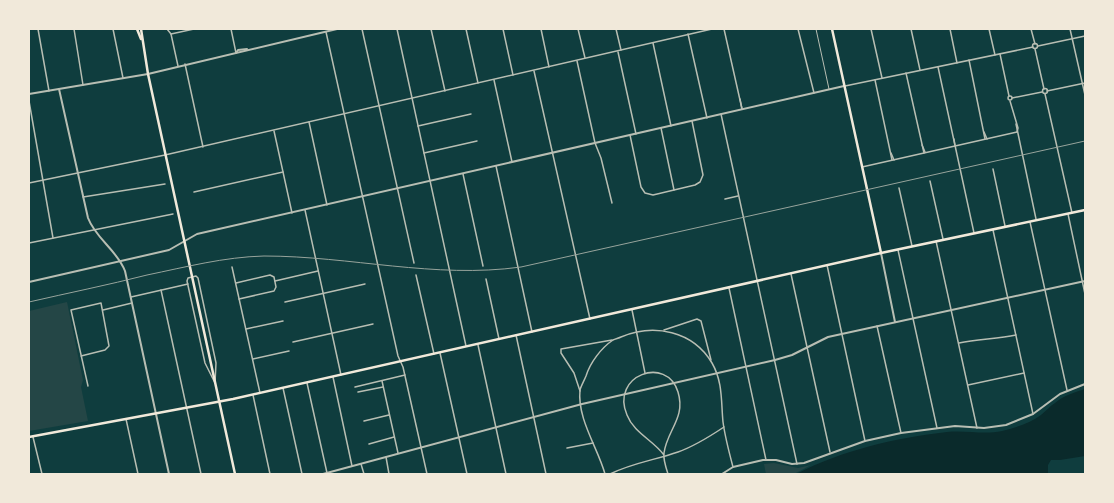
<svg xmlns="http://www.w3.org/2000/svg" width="1114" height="503" viewBox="0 0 1114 503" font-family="'Work Sans',sans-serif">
<rect width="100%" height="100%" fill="#0f3d3e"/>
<g fill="#244646">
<path d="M 67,302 L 83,380 L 81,387 L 88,421 L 29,431 L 29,311 Z"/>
<path d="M 774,463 L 798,468 L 811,465 L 794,474 L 766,474 L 764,464 Z"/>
</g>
<path fill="#0a2a2b" d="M 1085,389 L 1085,456 L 1060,460 L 1051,460 L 1048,465 L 1048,474 L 796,474 C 843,450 895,438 947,432 C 966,430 984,435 1002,431 C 1015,428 1030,423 1041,415 C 1046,411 1050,406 1055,403 C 1063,396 1075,392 1085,389 Z"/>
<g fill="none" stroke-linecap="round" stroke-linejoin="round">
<path stroke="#b8beb3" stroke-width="1" d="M 816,29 L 829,89"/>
<g stroke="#b8beb3" stroke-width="1.5">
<path d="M 38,29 L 49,91"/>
<path d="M 74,29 L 83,85"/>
<path d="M 113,29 L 123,78"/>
<path d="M 167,29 L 171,34 L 178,66"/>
<path d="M 231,29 L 236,53"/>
<path d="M 362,29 L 414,263"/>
<path d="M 397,29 L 466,346"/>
<path d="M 431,29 L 445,91"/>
<path d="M 466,29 L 478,83"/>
<path d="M 503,29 L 513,75"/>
<path d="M 541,29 L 549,67"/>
<path d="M 578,29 L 585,58"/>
<path d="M 616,29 L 621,50"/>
<path d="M 724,29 L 742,109"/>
<path d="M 798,29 L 814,93"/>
<path d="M 871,29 L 882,78"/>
<path d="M 911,29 L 920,70"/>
<path d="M 950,29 L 957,63"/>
<path d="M 989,29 L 995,55"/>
<path d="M 1031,29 L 1035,44"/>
<path d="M 1070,29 L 1085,95"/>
<path d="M 326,32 L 398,356 L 403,367 L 427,474"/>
<path d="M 171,34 L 194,29"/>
<path d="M 688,34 L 707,118"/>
<path d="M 653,43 L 671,126"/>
<circle cx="1035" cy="46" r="2.5"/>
<path d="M 1038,46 L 1085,36"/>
<path d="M 1035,49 L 1044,89"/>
<path d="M 618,52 L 636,134"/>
<path d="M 1000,54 L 1009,96"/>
<path d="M 969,60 L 985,139"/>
<path d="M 577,61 L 595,143 L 601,158 L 612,203"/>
<path d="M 185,64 L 203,147"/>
<path d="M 938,67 L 974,233"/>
<path d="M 534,71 L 590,319"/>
<path d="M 906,73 L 924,153"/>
<path d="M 494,80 L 512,162"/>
<path d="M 875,80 L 892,160"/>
<path d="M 845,86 L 1033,47"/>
<circle cx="1045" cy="91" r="2.5"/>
<path d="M 1047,91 L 1085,83"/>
<path d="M 1045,94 L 1072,213"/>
<circle cx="1010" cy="98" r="2"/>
<path d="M 1012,98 L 1042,92"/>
<path d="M 740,99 L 742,109"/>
<path d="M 29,101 L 53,238"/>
<path d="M 1010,101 L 1018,128 L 1017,132"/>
<path d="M 721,114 L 797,464"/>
<path d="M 309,122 L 327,205"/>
<path d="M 1016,124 L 1036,219"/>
<path d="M 418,126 L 471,114"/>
<path d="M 661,128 L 674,190"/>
<path d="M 274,131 L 292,213"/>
<path d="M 984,132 L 987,139"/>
<path d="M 630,135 L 641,187 L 645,193 L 653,195 L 695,185 L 700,182 L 703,175 L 692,121"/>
<path d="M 954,139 L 955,146"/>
<path d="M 922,145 L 925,152"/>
<path d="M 424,153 L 477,141"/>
<path d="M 891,153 L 894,160"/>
<path d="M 496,166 L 532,332"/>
<path d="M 862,167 L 1017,132"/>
<path d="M 993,169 L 1005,226"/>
<path d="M 463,174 L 483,266"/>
<path d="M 930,181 L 943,239"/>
<path d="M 29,183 L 165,155 L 712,29"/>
<path d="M 899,188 L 912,246"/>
<path d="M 194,192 L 283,172"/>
<path d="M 83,197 L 165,184"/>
<path d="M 725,199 L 738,196"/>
<path d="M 305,210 L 341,375"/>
<path d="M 1068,214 L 1085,294"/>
<path d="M 1030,222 L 1067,390"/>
<path d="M 993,230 L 1033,414"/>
<path d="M 936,241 L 977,428"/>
<path d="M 29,243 L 173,214"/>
<path d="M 898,250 L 937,428"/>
<path d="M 827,265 L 865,441"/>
<path d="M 232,267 L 260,393"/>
<path d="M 791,274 L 830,452"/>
<path d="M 416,275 L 434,354"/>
<path d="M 196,276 L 198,278 L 216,363 L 215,383 L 205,363 L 187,281 L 188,278 Z"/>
<path d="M 486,279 L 499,339"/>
<path d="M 275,281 L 318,271"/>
<path d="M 236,283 L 270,275 L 274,277 L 276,287 L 274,291 L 239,299"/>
<path d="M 729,288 L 766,460"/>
<path d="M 161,290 L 201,474"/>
<path d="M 131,297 L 188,284"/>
<path d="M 285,302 L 365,284"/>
<path d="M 103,310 L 132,303"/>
<path d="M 632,310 L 645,373"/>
<path d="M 877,326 L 901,433"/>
<path d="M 246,329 L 283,321"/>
<path d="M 664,330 L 697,319 L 701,321 L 711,360"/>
<path d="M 516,335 L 546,474"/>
<path d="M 293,342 L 373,324"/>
<path d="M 959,343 C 978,339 997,339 1016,335"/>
<path d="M 478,345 L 506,474"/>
<path d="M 440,353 L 467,474"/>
<path d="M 81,356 L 105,350 L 109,346 L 101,303 L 71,310 L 88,386"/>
<path d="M 253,359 L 289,351"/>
<path d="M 333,377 L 352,466"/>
<path d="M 382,381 L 398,453"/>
<path d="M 307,383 L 327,473"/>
<path d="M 968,385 L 1024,373"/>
<path d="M 355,387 L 405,375"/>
<path d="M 283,388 L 302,474"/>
<path d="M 580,391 L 574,373 L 561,353 L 561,349 L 612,340"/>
<path d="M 358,392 L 383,387"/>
<path d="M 253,395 L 270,474"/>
<path d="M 126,419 L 138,474"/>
<path d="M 364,421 L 389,415"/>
<path d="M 33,437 L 42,474"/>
<path d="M 369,444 L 394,437"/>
<path d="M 567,448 L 593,443"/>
<path d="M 664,455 C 653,440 634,433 627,415 C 610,375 667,355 678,392 C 686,418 667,430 664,453 C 663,459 666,468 668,474"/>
<path d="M 386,457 L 389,474"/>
<path d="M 361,464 L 364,474"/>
<path d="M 605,474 C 598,448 577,419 580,390 C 581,386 584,381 586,376 C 590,363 601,348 613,340 C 615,339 619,338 621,337 C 654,323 693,331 712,363 C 723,382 721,402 723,422 C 725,437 729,452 733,467"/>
<path d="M 610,474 C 632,463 655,460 678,452 C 695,446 709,437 724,427"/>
</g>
<g stroke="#b8beb3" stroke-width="2">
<path d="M 236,53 L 238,50 L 247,49"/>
<path d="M 59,89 L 88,218 C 96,239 117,250 125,271 L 169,474"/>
<path d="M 29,94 L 148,74 L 337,29"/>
<path d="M 881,253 L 895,322"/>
<path d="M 29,282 L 169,250 L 197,234 L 844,86"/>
<path d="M 323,474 L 582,404 L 775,360 L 792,355 L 828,337 L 1085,281"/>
<path d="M 722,474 L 733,467 L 763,460 L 776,460 L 792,464 L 804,463 L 865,441 L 901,433 L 955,426 L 984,428 L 1006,425 L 1033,414 L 1060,394 L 1085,384"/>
</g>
<g stroke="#f1e9da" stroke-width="2.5">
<path d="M 137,29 L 141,39"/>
<path d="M 141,29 L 148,74 L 235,474"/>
<path d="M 832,29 L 881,253"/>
<path d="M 29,437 L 233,399 L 881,253 L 1085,210"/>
</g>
<path stroke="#97a49c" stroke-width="1" d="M 29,302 C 68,293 108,285 147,275 C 186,267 224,257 264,256 C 350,256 435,279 521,267 L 1085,141"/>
</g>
<rect width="1114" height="503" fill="none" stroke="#f1e9da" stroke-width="60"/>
</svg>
